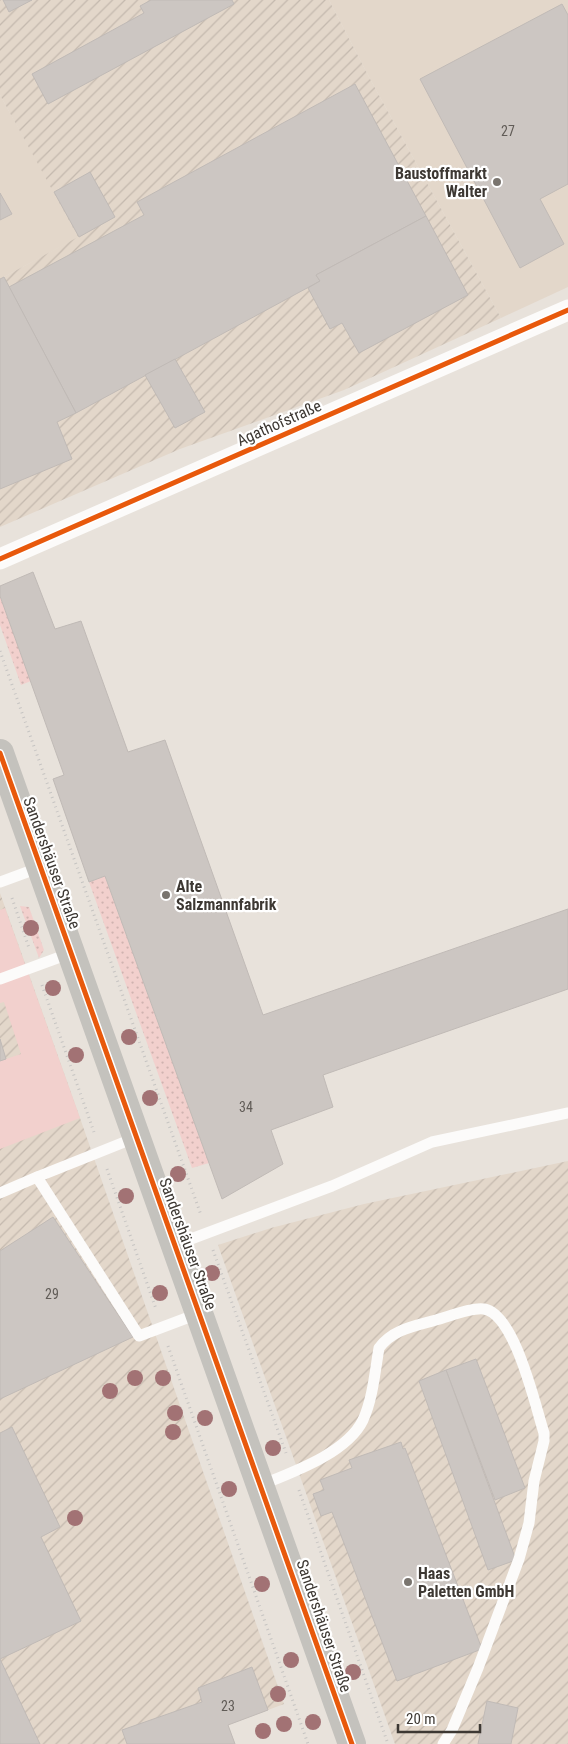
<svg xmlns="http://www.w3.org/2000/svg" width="568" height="1744" viewBox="0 0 568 1744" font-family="'Roboto Condensed',sans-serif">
<defs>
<pattern id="industrial-furrows" width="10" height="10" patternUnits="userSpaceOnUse" patternTransform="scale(1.25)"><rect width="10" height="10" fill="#e3d7ca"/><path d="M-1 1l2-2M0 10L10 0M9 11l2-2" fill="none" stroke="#c4b9ae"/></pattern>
<pattern id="grass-dots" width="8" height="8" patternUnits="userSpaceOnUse" patternTransform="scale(1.25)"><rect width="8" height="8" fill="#f2d0cd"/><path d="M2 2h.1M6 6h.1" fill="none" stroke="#d0b3b0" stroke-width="1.8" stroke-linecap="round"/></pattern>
</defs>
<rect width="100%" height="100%" fill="#e8e2db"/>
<g fill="#e3d7ca">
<path d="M 329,0 L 568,0 L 568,287 L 501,318 L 369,77 Z"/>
<path d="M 0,95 L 79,237 L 0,279 Z"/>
</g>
<g fill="url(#industrial-furrows)">
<path d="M 0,0 L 329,0 L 369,77 L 501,318 L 344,390 L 180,449 L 0,527 L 0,279 L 78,237 L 0,95 Z"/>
<path d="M 0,893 L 80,1118 L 284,1704 L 228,1725 L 235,1744 L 0,1744 Z"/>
<path d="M 568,1161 L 568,1744 L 395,1744 L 218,1245 L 271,1228 L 364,1204 Z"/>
</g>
<g fill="url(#grass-dots)">
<path d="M 0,596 L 31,681 L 21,685 L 0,625 Z"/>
<path d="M 105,876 L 209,1163 L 192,1168 L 89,882 Z"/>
<path d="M 20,906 L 29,907 L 44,950 L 39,958 Z"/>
</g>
<path fill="#f2d0cd" d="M 5,908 L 80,1118 L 0,1149 L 0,1061 L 21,1054 L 4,1002 L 0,1003 L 0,910 Z"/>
<g fill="#ccc6c2" stroke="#c0bab6">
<path d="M 3,0 L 32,0 L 9,12 Z"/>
<path d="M 151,0 L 232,0 L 234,4 L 48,104 L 32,74 L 144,13 L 140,6 Z"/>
<path d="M 562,4 L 568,15 L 568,184 L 540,199 L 564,244 L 520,268 L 420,79 Z"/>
<path d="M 355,84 L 426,216 L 316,275 L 320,281 L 76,413 L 9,287 L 144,215 L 137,202 Z"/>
<path d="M 90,172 L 115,217 L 79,237 L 54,192 Z"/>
<path d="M 0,193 L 12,214 L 0,220 Z"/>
<path d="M 426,216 L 468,295 L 359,353 L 342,323 L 330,329 L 308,288 L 320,281 L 316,275 Z"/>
<path d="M 4,277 L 76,413 L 57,422 L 72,459 L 0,489 L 0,279 Z"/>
<path d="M 175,359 L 205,412 L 175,428 L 145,375 Z"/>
<path d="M 33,572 L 55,629 L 81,621 L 128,752 L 165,740 L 263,1015 L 568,909 L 568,989 L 323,1075 L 333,1107 L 271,1130 L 283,1164 L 222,1199 L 105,876 L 89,882 L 53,779 L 64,775 L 0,596 L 0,586 Z"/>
<path d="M 0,1039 L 6,1059 L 0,1061 Z"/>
<path d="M 53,1217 L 133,1337 L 0,1399 L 0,1251 Z"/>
<path d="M 476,1359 L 525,1488 L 495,1500 L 446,1370 Z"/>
<path d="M 446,1370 L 516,1560 L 488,1570 L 419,1381 Z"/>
<path d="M 12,1427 L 60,1527 L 41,1537 L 81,1621 L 0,1659 L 40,1744 L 0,1744 L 0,1433 Z"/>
<path d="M 401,1442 L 403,1449 L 405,1448 L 482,1649 L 397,1681 L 332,1512 L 321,1516 L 313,1494 L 324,1490 L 320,1480 L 352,1468 L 349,1460 Z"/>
<path d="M 252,1667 L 268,1710 L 228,1725 L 235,1744 L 127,1744 L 122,1730 L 202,1702 L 198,1688 Z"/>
<path d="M 487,1701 L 518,1708 L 511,1744 L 478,1744 Z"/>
</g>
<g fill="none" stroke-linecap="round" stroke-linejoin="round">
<g stroke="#c6c4c2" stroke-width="3" stroke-dasharray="1 4" stroke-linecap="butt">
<path d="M 0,651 L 201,1215"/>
<path d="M 12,898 L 29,948"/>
<path d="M 42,985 L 95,1135"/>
<path d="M 107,1169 L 156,1309"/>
<path d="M 213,1250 L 286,1453"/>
<path d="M 168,1346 L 308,1744"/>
<path d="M 299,1490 L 388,1744"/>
</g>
<g stroke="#fcfbfa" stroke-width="11">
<path d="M 0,882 L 41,867"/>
<path d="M 0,979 L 71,953"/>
<path d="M 137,1137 L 37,1177 L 139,1336 L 200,1313"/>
<path d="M 0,1193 L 37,1177"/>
<path d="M 175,1245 L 332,1186 L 432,1142 L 568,1113"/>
<path d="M 261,1485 C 293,1472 347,1453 363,1420 C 373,1398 375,1371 379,1348 C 393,1329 415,1326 436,1320 C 448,1317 472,1307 484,1309 C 515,1314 535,1405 544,1433 L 544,1441 L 534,1481 L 529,1523 L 519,1559 L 478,1668 L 452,1730 L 443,1744"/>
</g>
<path stroke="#fcfbfa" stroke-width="21" d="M 0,559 L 568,310"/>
<path stroke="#c4c2bd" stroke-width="28" d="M 0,753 L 352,1744"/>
<defs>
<g id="cycleway">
<path d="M 0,559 L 568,310"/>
<path d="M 0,753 L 352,1744"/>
</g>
</defs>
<use href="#cycleway" stroke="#fff" stroke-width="8"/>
<use href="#cycleway" stroke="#e8590c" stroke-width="5"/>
</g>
<g fill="#a27274">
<circle cx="31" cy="928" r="8"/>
<circle cx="53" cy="988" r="8"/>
<circle cx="129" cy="1037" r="8"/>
<circle cx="76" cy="1055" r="8"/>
<circle cx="150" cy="1098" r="8"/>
<circle cx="178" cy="1174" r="8"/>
<circle cx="126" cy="1196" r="8"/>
<circle cx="212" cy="1273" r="8"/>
<circle cx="160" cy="1293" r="8"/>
<circle cx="135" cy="1378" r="8"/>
<circle cx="163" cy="1378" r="8"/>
<circle cx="110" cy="1391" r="8"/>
<circle cx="175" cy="1413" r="8"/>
<circle cx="205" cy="1418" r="8"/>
<circle cx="173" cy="1432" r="8"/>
<circle cx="273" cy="1448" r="8"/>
<circle cx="229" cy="1489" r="8"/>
<circle cx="75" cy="1518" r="8"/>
<circle cx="262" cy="1584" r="8"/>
<circle cx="291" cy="1660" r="8"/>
<circle cx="353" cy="1672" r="8"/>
<circle cx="278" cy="1694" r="8"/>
<circle cx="313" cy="1722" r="8"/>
<circle cx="284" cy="1724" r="8"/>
<circle cx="263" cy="1731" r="8"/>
</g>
<g fill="#79746e" stroke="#fff" stroke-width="2">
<circle cx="497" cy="182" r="5"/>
<circle cx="166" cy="895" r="5"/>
<circle cx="408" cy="1582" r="5"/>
</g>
<g text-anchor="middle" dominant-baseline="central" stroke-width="4.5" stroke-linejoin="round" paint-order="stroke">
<g font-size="14" fill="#615c57">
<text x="508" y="131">27</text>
<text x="246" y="1107">34</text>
<text x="52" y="1294">29</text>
<text x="228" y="1706">23</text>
</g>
<g font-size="16" font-weight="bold" fill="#3d3833" stroke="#fff" text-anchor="start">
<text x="487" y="173" text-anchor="end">Baustoffmarkt<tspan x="487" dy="18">Walter</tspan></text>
<text x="176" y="886">Alte<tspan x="176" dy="18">Salzmannfabrik</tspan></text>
<text x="418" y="1573">Haas<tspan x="418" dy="18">Paletten GmbH</tspan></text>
</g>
<g font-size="16" fill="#3d3833" stroke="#fff">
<text transform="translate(279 423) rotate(-24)">Agathofstraße</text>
<text transform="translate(52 863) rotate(70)">Sandershäuser Straße</text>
<text transform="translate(188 1244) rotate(70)">Sandershäuser Straße</text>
<text transform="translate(324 1626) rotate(71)">Sandershäuser Straße</text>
</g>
</g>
<path d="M398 1724v8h82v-8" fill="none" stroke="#3d3833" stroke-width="2.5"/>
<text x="406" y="1724" font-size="15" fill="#3d3833" stroke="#ffffff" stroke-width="4" paint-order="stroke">20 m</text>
</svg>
